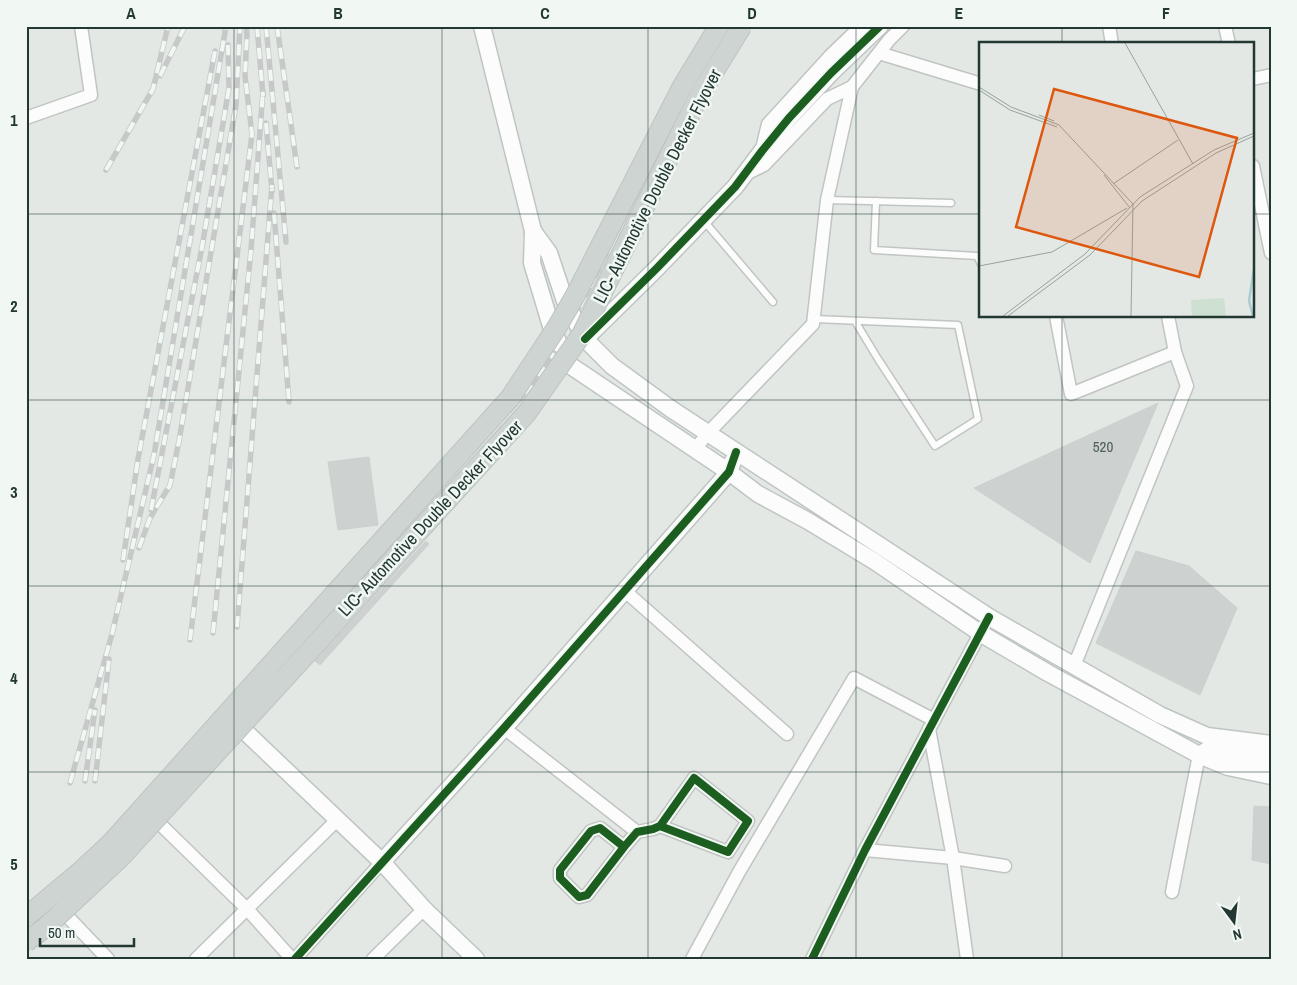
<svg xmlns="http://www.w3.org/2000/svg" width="1297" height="985" viewBox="0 0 1297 985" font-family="'Archivo Narrow',sans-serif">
<rect width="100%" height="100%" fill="#e3e8e5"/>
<g fill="#cdd1cf" stroke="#ccd0ce">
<path d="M 1158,403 L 1090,563 L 974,488 Z"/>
<path d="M 369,457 L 378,525 L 338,530 L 328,462 Z"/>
<path d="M 426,541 L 429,544 L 320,665 L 315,661 Z"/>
<path d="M 1136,551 L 1189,566 L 1237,608 L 1200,695 L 1096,643 Z"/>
<path d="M 1254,806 L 1271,807 L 1271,864 L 1252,860 Z"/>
</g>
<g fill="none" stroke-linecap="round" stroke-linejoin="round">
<defs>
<g id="lane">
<path d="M 827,200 L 951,203"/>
<path d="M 876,201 L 874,250 L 977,256 L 981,264"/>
<path d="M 704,221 L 773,302"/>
<path d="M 814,319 L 958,325 L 978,419 L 935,446 L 878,359 L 855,321"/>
</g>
<g id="street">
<path d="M 1109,26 L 1112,44"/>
<path d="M 1225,26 L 1229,44"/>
<path d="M 879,53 L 981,84"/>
<path d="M 1253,79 L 1271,75"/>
<path d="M 26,118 L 91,95 L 81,26"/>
<path d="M 762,149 L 768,124 L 830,56 L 861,26"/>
<path d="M 1253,166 L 1271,253"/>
<path d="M 746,174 L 764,165 L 827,99 L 852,87 L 889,40 L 903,26"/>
<path d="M 1056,316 L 1071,394 L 1175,352"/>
<path d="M 695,449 L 709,432 L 813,324 L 827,200 L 852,87"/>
<path d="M 625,591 L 787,734"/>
<path d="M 1074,666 L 1187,386 L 1175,352 L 1168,316"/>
<path d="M 504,728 L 637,832"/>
<path d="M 929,729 L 953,858 L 967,959"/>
<path d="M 159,823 L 248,910 L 292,959"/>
<path d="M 624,847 L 587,895 L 579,897 L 560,878 L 560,870 L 591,831 L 600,828 L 624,847 L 637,832 L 653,829 L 660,826 L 694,778 L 748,821 L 728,852 L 660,826"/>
<path d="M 865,850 L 953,858 L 1005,866"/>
<path d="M 1172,892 L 1199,755"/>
<path d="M 66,915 L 108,959"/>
<path d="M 196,959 L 337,820"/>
<path d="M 295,959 L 382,862"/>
<path d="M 373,959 L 424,909"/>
<path d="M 692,959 L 739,872 L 854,678 L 934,720"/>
<path d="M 812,959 L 865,850 L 984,626"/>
</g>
<g id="secondary">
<path d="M 482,26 L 533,231 L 532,263 L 551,326 L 568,364 L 729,472 L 758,494 L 808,521 L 874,561 L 980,633 L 1048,673 L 1199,755 L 1228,767 L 1271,776"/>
<path d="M 533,231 L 549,253 L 565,301 L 585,339 L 612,366 L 671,409 L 989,617 L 1160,715 L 1207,736 L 1271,744"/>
<path d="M 585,339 L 657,268 L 735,187 L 762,151 L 789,118 L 831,73 L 880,26"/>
<path d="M 232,719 L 382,862 L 424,909 L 476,959"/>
<path d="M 1199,755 L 1211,748 L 1271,760"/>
<path d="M 382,862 L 504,728 L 729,472 L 733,461"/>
</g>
</defs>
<use href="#lane" stroke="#c0c5c2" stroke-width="9"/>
<use href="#street" stroke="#c0c5c2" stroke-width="15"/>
<use href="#secondary" stroke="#bfc5c2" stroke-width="19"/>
<use href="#lane" stroke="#fbfcfb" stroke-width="6"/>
<use href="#street" stroke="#fbfcfb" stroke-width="12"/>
<use href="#secondary" stroke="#fbfcfb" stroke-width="16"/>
<defs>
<g id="rail">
<path d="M 257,26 L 263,96"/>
<path d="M 266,26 L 286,242"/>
<path d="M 277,26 L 297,167"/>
<path d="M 160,76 L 185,26"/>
<path d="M 685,95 L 725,26"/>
<path d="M 266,123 L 272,191"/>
<path d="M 106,170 L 153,89 L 168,26"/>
<path d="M 274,213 L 289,402"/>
<path d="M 622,220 L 660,141"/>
<path d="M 580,307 L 606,254"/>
<path d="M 510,410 L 532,385 L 554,353"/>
<path d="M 151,510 L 202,247 L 229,88 L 228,45"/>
<path d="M 139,548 L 150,518 L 170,485 L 179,441 L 236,105 L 240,26"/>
<path d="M 123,560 L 138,459 L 215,51"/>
<path d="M 237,627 L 272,185"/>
<path d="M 213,633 L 251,250 L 263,91"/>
<path d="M 190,640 L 252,134 L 245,76 L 247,34 L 246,26"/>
<path d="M 85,781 L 95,710"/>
<path d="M 95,781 L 109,659"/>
<path d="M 70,783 L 112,634 L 154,455 L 226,26"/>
<path d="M 79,880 L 108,853 L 173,783"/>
<path d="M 26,935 L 71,898 L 114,858 L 538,389 L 582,320 L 672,133 L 718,52 L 734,26"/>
</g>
</defs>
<use href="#rail" stroke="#c6c9c8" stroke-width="5.5"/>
<use href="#rail" stroke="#f1f7f3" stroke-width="4" stroke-dasharray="11" stroke-linecap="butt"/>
<defs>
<g id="primary-bridge">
<path d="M 26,917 L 82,870 L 111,843 L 510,398 L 557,327 L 575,296 L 682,87 L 719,26"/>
<path d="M 26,942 L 46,927 L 122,856 L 526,414 L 582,334 L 699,96 L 742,26"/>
</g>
</defs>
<use href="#primary-bridge" stroke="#bcc4c1" stroke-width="21" stroke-linecap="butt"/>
<use href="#primary-bridge" stroke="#ced4d1" stroke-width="19"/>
<defs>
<g id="cycleway">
<path d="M 585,339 L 657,268 L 735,187 L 762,151 L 789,118 L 831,73 L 880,26"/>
<path d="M 624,847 L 587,895 L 579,897 L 560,878 L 560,870 L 591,831 L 600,828 L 624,847 L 637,832 L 653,829 L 660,826 L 694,778 L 748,821 L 728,852 L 660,826"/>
<path d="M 295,959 L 504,728 L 729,472 L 736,452"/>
<path d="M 812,959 L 865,850 L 989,617"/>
</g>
</defs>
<use href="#cycleway" stroke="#f1f7f3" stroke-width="11"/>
<use href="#cycleway" stroke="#1b5e20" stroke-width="8"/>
</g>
<path fill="none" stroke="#233832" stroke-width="1" stroke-opacity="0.55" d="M 234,26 L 234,959M 442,26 L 442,959M 648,26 L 648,959M 856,26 L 856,959M 1062,26 L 1062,44M 26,214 L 981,214M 1253,214 L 1271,214M 1062,316 L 1062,959M 26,400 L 1271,400M 26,586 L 1271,586M 26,772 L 1271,772"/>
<g text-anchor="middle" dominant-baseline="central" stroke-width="5" stroke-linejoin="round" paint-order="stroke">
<g font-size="15" fill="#4e5e59">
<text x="1103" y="446">520</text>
</g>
<g font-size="18" fill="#233832" stroke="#f1f7f3">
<text transform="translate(657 186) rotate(-63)">LIC- Automotive Double Decker Flyover</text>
<text transform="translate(430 518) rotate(-47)">LIC- Automotive Double Decker Flyover</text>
</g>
</g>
<g transform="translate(979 42)">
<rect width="275" height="275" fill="#e3e8e5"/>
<path d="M 245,256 L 247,274 L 213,274 L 212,258 Z" fill="#cee0d2"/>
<path fill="none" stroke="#a8ced1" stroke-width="2.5" d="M 274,274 L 270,259 L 275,227"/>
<path fill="none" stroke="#96a29d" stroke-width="1" d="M 146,1 L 214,122M 0,45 L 32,65 L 80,83 L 154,162 L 152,274M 0,48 L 31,68 L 78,85M 60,73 L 75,79M 125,133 L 151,166M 134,142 L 199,98M 0,224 L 73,210 L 148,166M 24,274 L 106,212 L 161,155 L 235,108 L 275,91M 29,274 L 111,213 L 163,159 L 237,111 L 275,94"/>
<path fill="#de570e" fill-opacity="0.15" stroke="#de570e" stroke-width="2.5" d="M 75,47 L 258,96 L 220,235 L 37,185 Z"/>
<rect width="275" height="275" fill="none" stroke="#233832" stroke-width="2.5"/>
</g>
<rect width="1297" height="985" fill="none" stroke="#f1f7f3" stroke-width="55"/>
<g transform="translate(1234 922) rotate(165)" stroke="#f1f7f3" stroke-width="4" paint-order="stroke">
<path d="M0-4L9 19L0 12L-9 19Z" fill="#233832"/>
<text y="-8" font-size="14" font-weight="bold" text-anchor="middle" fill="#233832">N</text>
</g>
<path d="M40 938v8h94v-8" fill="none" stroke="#233832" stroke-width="2.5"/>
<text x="48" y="938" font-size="15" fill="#233832" stroke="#f1f7f3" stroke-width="4" paint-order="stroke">50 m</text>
<rect x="28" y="28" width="1242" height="930" fill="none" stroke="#233832" stroke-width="2"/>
<g font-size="16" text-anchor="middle" font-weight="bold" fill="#233832">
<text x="131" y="19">A</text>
<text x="338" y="19">B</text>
<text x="545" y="19">C</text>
<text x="752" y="19">D</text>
<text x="959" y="19">E</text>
<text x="1166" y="19">F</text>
<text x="14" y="126">1</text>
<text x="14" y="312">2</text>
<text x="14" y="498">3</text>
<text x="14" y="684">4</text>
<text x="14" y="870">5</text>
</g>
</svg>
